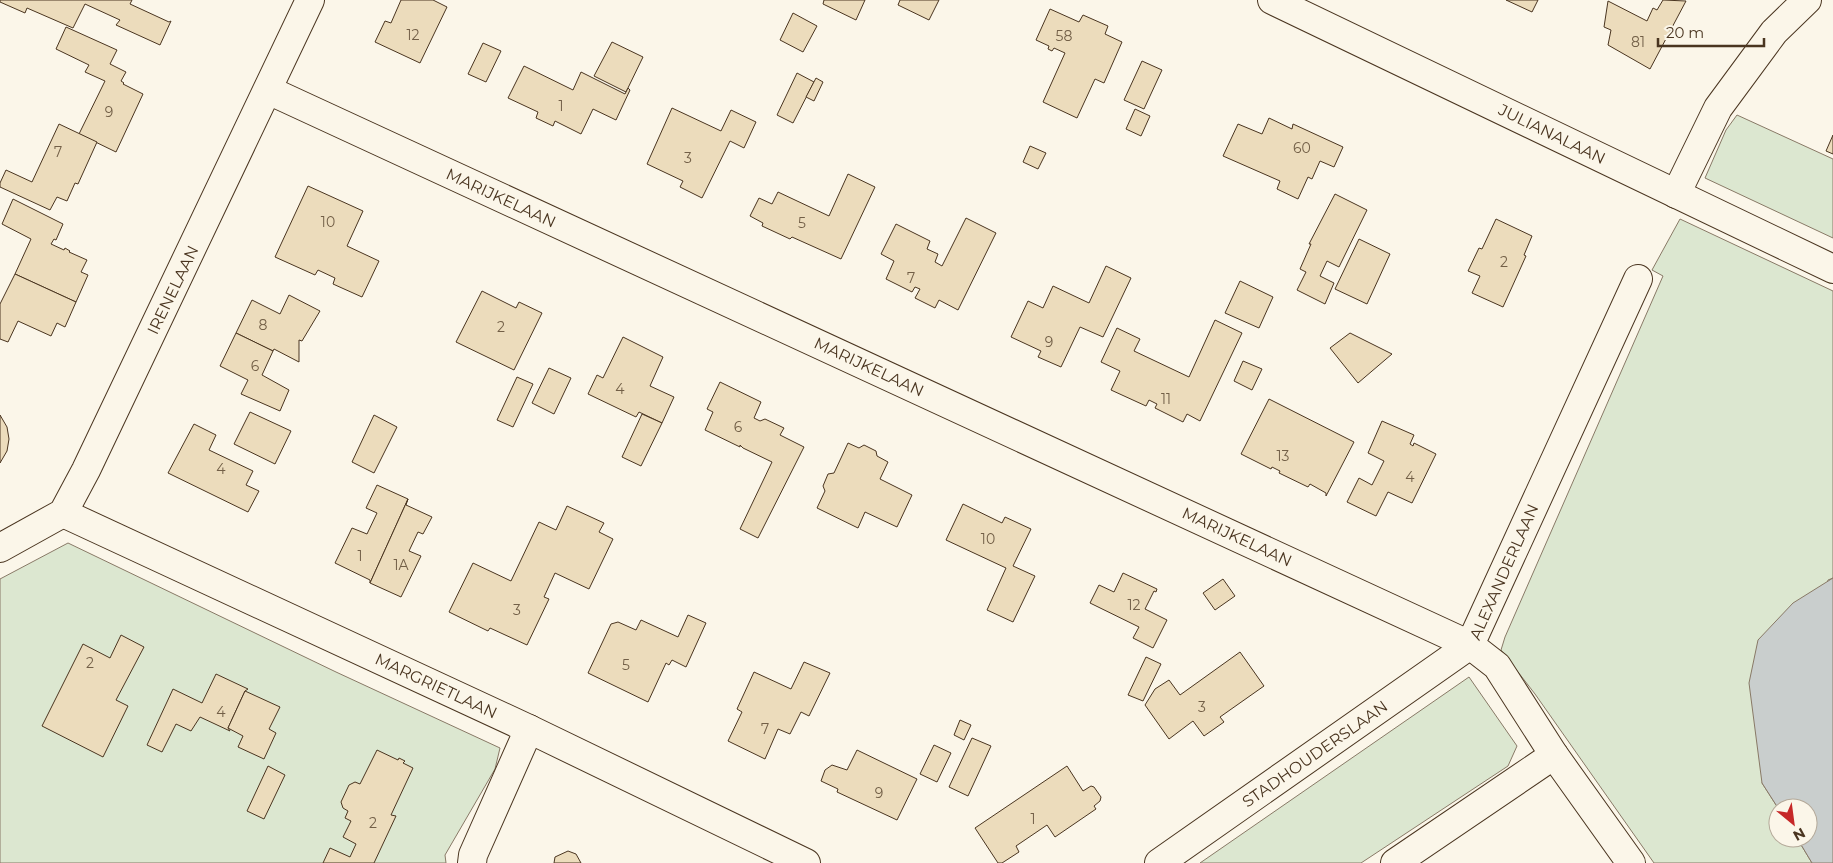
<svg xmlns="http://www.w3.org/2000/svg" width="1833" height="863" viewBox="0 0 1833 863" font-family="Montserrat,sans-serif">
<rect width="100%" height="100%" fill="#fbf6e9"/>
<g fill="#dce7d0" stroke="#887966">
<path d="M 1737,115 L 1833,159 L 1833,238 L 1705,178 L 1726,130 Z"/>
<path d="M 1680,219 L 1833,291 L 1833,578 L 1828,580 L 1762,783 L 1778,808 L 1778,838 L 1797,838 L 1812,863 L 1654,863 L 1535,694 L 1501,650 L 1505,637 L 1663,276 L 1652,270 Z"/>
<path d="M 68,543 L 336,672 L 500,748 L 495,769 L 445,855 L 446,863 L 0,863 L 0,579 Z"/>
<path d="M 1469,677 L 1517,746 L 1508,766 L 1361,863 L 1200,863 Z"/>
</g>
<path fill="#c9cecd" stroke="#887966" d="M 1833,578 L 1833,863 L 1812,863 L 1797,838 L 1808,838 L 1808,808 L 1778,808 L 1762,783 L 1749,683 L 1758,640 L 1793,603 Z"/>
<g fill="#ecdcbc" stroke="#4a3520">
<path d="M 0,0 L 132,0 L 130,4 L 169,22 L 171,21 L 160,45 L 116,25 L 120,20 L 85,4 L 73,28 L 27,8 L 25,13 L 0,2 Z"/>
<path d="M 401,0 L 433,0 L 447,7 L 420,63 L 375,42 L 385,21 L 391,23 Z"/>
<path d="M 824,0 L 865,0 L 856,20 L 823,4 Z"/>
<path d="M 900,0 L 939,0 L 929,20 L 898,5 Z"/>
<path d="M 1506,0 L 1538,0 L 1532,12 Z"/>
<path d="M 1663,0 L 1686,1 L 1650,69 L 1608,45 L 1611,30 L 1604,27 L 1608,1 L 1647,21 L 1653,8 L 1657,10 Z"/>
<path d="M 1050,9 L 1079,22 L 1083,15 L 1108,26 L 1105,34 L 1122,42 L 1104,83 L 1095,79 L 1077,118 L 1043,102 L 1065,53 L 1054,48 L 1052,51 L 1048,49 L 1049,46 L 1036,40 Z"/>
<path d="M 793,13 L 817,26 L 803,52 L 780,40 Z"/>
<path d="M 66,27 L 117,50 L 110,64 L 126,72 L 121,81 L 124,83 L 123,84 L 143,94 L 116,152 L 79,134 L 105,81 L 85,72 L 89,65 L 56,49 Z"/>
<path d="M 612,42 L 643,57 L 626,92 L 594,76 Z"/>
<path d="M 483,43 L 501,51 L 486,82 L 468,74 Z"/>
<path d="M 1142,61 L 1162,70 L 1144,109 L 1124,100 Z"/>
<path d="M 524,66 L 573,90 L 581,72 L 625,94 L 628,88 L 630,90 L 616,120 L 593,109 L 581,134 L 555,121 L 553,126 L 536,118 L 538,112 L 508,98 Z"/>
<path d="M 797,73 L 814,82 L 793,123 L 777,115 Z"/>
<path d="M 816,78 L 823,82 L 814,101 L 806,97 Z"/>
<path d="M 672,108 L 721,131 L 731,110 L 756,122 L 744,148 L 730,141 L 702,198 L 680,187 L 683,181 L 647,164 Z"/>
<path d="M 1135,109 L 1150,116 L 1141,136 L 1126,129 Z"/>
<path d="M 1269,118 L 1292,129 L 1293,124 L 1343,147 L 1334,167 L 1320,161 L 1312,179 L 1308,177 L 1298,199 L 1277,189 L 1280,181 L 1223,156 L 1238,124 L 1262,134 Z"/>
<path d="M 59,124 L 97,142 L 78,184 L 75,183 L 67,201 L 57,197 L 50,210 L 0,187 L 0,183 L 6,170 L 32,182 Z"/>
<path d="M 1833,135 L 1833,154 L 1826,151 Z"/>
<path d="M 1030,146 L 1046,153 L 1038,169 L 1023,162 Z"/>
<path d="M 848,174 L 875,187 L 841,259 L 792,237 L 790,239 L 762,226 L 763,223 L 750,216 L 759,198 L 772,204 L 778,192 L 829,216 Z"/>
<path d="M 308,186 L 363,211 L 347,246 L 379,261 L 362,297 L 333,284 L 335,278 L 318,270 L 315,275 L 275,257 Z"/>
<path d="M 1335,194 L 1367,210 L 1339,267 L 1327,261 L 1320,276 L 1334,283 L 1325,304 L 1297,290 L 1306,272 L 1300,269 L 1311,244 L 1309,244 Z"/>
<path d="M 13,199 L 63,224 L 56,240 L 54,239 L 51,244 L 64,250 L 65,248 L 70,251 L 69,252 L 87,260 L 81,272 L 88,275 L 76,302 L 15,274 L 31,239 L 2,224 Z"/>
<path d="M 966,218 L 996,233 L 958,310 L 939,300 L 935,308 L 915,298 L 920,289 L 915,287 L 912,292 L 886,279 L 894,261 L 881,254 L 896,224 L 930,241 L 927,249 L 938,254 L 935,262 L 942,266 Z"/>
<path d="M 1496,219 L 1532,236 L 1524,255 L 1526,256 L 1503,307 L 1472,293 L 1480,276 L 1468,271 L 1479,248 L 1482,249 Z"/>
<path d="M 1359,239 L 1390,254 L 1367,304 L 1335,289 Z"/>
<path d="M 1106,266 L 1131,278 L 1103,337 L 1080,327 L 1061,367 L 1038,357 L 1041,351 L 1011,337 L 1028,301 L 1043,308 L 1053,286 L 1089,303 Z"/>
<path d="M 15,274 L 76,302 L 65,327 L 57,323 L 51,336 L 18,321 L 8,342 L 0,339 L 0,304 Z"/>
<path d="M 1240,281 L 1273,297 L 1259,328 L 1225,313 Z"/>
<path d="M 482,291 L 516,308 L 519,302 L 542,313 L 514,370 L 456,342 Z"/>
<path d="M 289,295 L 320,311 L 302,341 L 299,340 L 299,362 L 274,349 L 273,351 L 236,333 L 252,300 L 280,314 Z"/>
<path d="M 1215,320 L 1242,333 L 1200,421 L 1187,414 L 1183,422 L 1155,408 L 1157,404 L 1149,400 L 1146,406 L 1111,390 L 1120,371 L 1101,362 L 1117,328 L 1140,339 L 1134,351 L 1189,377 Z"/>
<path d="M 236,333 L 273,351 L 262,375 L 289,390 L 280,411 L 241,394 L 248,380 L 220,366 Z"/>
<path d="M 1350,333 L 1392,354 L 1358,383 L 1330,348 Z"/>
<path d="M 623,337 L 663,357 L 650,386 L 674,397 L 662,423 L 639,412 L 636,417 L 588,394 L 597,375 L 603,378 Z"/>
<path d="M 1243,361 L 1262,369 L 1252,390 L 1234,381 Z"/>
<path d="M 549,368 L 571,378 L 554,414 L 532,403 Z"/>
<path d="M 517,377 L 533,384 L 513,427 L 497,420 Z"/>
<path d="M 720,382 L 761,402 L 754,418 L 760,421 L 765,419 L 784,428 L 780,435 L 804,447 L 758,538 L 740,529 L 772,462 L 743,448 L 740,445 L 740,447 L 705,430 L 713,412 L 707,409 Z"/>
<path d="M 1269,399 L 1354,442 L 1326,496 L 1326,493 L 1310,484 L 1308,487 L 1279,473 L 1280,471 L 1272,467 L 1271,469 L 1241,454 Z"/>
<path d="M 250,412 L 291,431 L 275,464 L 234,444 Z"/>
<path d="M 642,414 L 662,423 L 641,466 L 622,457 Z"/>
<path d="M 0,415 L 7,427 L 9,439 L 7,451 L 0,463 Z"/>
<path d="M 374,415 L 397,427 L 374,473 L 352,462 Z"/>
<path d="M 1382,421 L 1414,435 L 1410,444 L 1413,446 L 1414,443 L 1436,454 L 1412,503 L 1388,492 L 1376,516 L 1347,502 L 1359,478 L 1372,485 L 1384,461 L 1368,453 Z"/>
<path d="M 194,424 L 216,435 L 209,450 L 253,471 L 246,485 L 259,491 L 248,512 L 168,473 Z"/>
<path d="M 848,443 L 859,448 L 864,445 L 876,451 L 877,456 L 888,462 L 880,479 L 912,495 L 897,527 L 865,512 L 858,528 L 817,508 L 825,491 L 823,486 L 828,474 L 834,473 Z"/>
<path d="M 377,485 L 408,499 L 370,583 L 370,580 L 335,563 L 352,528 L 367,534 L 377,513 L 366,508 Z"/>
<path d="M 408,499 L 406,505 L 432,517 L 423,534 L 418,532 L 409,551 L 421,556 L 401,597 L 370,583 Z"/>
<path d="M 963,504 L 1002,523 L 1005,517 L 1031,529 L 1013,566 L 1035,576 L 1013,622 L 987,610 L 1006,568 L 946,540 Z"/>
<path d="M 567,506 L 604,523 L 599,532 L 613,539 L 589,589 L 555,573 L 544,597 L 549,599 L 527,645 L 490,628 L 488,631 L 449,612 L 473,563 L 511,581 L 539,522 L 556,530 Z"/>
<path d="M 1123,573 L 1157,589 L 1156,592 L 1154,591 L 1145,609 L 1167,620 L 1153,648 L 1133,638 L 1139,627 L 1090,603 L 1099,585 L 1114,592 Z"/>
<path d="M 1223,579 L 1235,596 L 1215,610 L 1203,593 Z"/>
<path d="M 688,615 L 706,623 L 686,667 L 672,660 L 669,665 L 666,663 L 648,702 L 588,673 L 611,624 L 618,622 L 636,630 L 641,620 L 678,637 Z"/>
<path d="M 121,635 L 144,647 L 116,700 L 128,706 L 103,757 L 42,726 L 83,644 L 110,658 Z"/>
<path d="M 1240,652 L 1264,686 L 1220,717 L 1224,722 L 1204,736 L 1193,721 L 1169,739 L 1145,705 L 1155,689 L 1169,680 L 1180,695 Z"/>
<path d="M 1146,657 L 1161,664 L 1143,701 L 1128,695 Z"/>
<path d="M 804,662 L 830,673 L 809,716 L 801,712 L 790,734 L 778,729 L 765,759 L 728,741 L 742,712 L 737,709 L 754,672 L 791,689 Z"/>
<path d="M 216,674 L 248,689 L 245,691 L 228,728 L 230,731 L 200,717 L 191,731 L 176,724 L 162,752 L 147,745 L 173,689 L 202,703 Z"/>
<path d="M 245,691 L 280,707 L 269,729 L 276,733 L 264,759 L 238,747 L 243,736 L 228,728 Z"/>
<path d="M 960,720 L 971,725 L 964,740 L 954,735 Z"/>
<path d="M 972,738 L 991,746 L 968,796 L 949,787 Z"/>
<path d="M 934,745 L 951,753 L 937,782 L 920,774 Z"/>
<path d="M 377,750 L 398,760 L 399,758 L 405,761 L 403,763 L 413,768 L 391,815 L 396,816 L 374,863 L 323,863 L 330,848 L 350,857 L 356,844 L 343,837 L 351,821 L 345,818 L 348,811 L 343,808 L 341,802 L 349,785 L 355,782 L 360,784 Z"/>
<path d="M 857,750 L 917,779 L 897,820 L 837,792 L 838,789 L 821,781 L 825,770 L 832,765 L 847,770 Z"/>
<path d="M 268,766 L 285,775 L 264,819 L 247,811 Z"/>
<path d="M 1067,766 L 1083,791 L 1091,786 L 1094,787 L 1101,797 L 1100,801 L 1094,806 L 1096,809 L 1055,837 L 1047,825 L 1016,846 L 1019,852 L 1002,863 L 998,863 L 975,828 Z"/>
<path d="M 568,851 L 576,854 L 581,863 L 554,863 L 555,857 Z"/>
</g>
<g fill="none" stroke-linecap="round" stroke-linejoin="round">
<defs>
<g id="minor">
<path d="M 1272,0 L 1833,269"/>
<path d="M 268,90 L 1470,645"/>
<path d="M 1676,194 L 1718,108 L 1774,32 L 1807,0"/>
<path d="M 63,513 L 529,729 L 806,863"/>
<path d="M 0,548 L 63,513 L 86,470 L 310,0"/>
<path d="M 472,863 L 473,855 L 529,729"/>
<path d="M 1159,863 L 1470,645"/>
<path d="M 1395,863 L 1554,755"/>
<path d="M 1631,863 L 1554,755 L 1497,666 L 1470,645 L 1638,279"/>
</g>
</defs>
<use href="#minor" stroke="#4a3520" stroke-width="30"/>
<use href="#minor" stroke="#fbf6e9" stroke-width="28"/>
</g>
<g text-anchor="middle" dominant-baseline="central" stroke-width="4" stroke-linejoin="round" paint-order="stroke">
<g font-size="14" fill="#725f47">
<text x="413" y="35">12</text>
<text x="1064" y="36">58</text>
<text x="1638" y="42">81</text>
<text x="561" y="106">1</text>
<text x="109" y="112">9</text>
<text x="1302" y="148">60</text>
<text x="58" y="152">7</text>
<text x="688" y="158">3</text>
<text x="328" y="222">10</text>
<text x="802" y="223">5</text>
<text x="1504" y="262">2</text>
<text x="911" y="278">7</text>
<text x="263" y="325">8</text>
<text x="501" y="327">2</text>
<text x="1049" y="342">9</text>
<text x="255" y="366">6</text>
<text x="620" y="389">4</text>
<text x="1166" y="399">11</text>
<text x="738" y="427">6</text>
<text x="1283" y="456">13</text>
<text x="221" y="469">4</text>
<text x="1410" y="477">4</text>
<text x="988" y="539">10</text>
<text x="360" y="556">1</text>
<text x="401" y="565">1A</text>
<text x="1134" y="605">12</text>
<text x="517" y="610">3</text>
<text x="90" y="663">2</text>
<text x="626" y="665">5</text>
<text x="1202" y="707">3</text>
<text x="221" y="712">4</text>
<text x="765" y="729">7</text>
<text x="879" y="793">9</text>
<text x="1033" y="819">1</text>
<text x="373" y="823">2</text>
</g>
<g font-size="16" fill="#4a3520" stroke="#fbf6e9">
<text transform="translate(1552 134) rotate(26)">JULIANALAAN</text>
<text transform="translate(501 198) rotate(25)">MARIJKELAAN</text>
<text transform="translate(173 290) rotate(-64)">IRENELAAN</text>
<text transform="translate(869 367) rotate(25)">MARIJKELAAN</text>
<text transform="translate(1237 537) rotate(25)">MARIJKELAAN</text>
<text transform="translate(1504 572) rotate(-66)">ALEXANDERLAAN</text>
<text transform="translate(436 686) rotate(25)">MARGRIETLAAN</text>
<text transform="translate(1315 754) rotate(-35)">STADHOUDERSLAAN</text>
</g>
</g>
<g transform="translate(1793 823) rotate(151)"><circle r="24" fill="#fbf6e9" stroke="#b4a999"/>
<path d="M0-4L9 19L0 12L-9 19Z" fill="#c62828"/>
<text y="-8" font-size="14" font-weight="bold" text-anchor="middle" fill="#4a3520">N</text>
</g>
<path d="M1658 38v8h106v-8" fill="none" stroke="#4a3520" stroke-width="2.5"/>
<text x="1666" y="38" font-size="15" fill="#4a3520" stroke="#fbf6e9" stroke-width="4" paint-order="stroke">20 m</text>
</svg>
